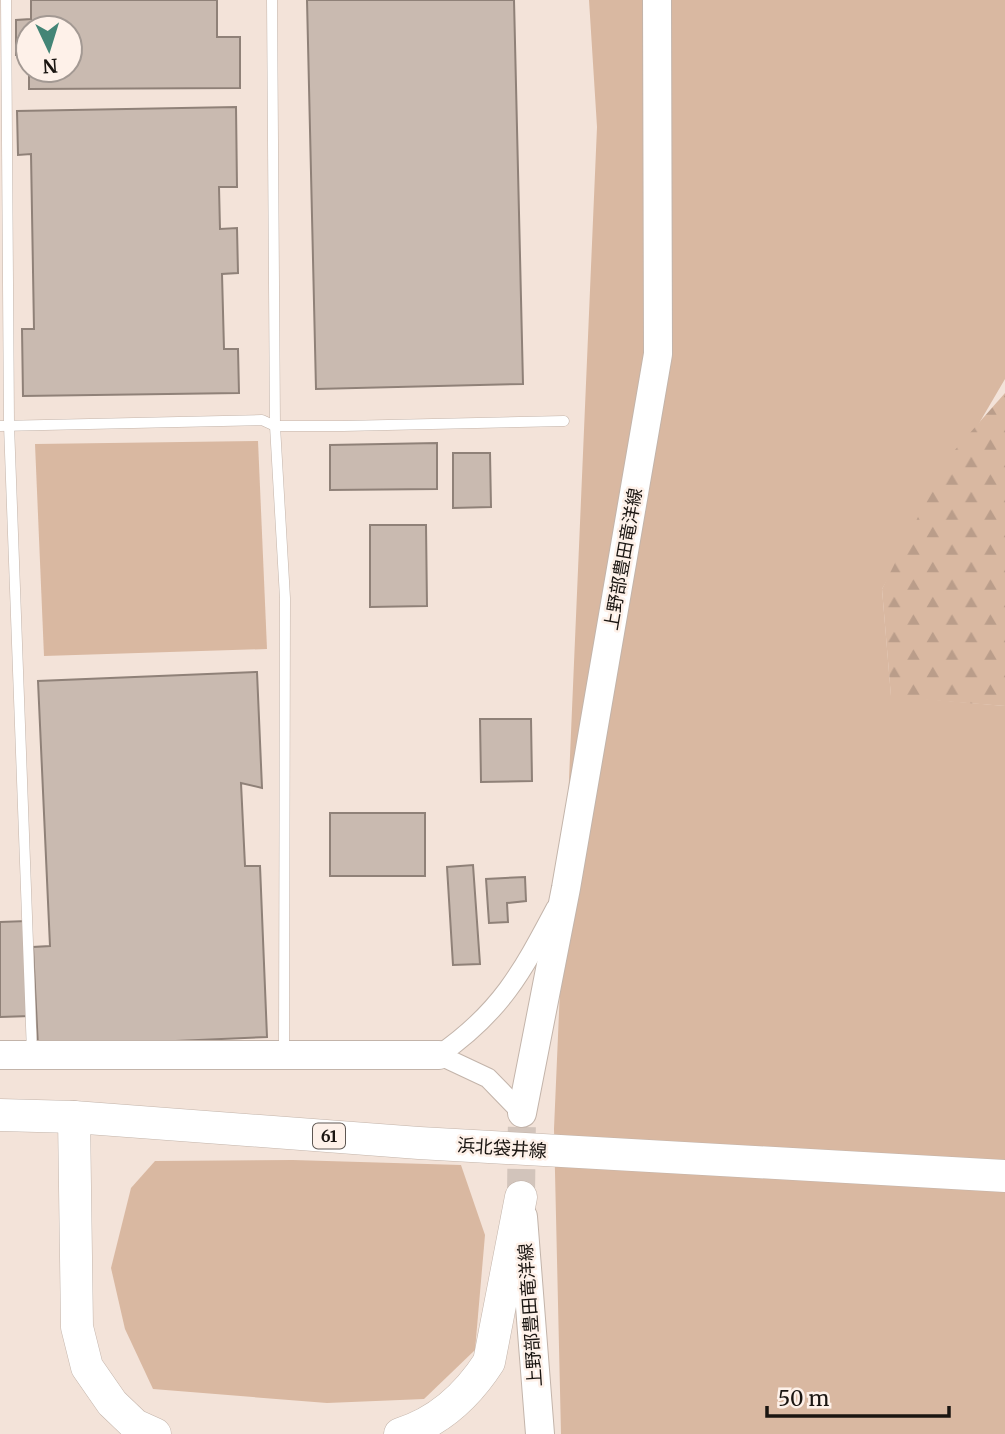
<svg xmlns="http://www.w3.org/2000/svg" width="1005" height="1434" viewBox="0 0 1005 1434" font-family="Merriweather,'Noto Sans JP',serif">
<defs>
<pattern id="forest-firs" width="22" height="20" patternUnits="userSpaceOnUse" patternTransform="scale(1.75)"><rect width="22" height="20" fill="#d9b8a1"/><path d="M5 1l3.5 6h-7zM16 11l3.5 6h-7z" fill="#ba9d8a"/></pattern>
</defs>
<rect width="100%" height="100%" fill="#f3e3d9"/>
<g fill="#d9b8a1">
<path d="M 589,0 L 1005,0 L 1005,379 L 882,589 L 891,696 L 1005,706 L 1005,1434 L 561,1434 L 554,1129 L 597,127 Z"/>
<path d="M 258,441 L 267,649 L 44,656 L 35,444 Z"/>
<path d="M 293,1160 L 461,1165 L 485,1235 L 475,1350 L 424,1399 L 327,1403 L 153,1389 L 125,1329 L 111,1268 L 131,1188 L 155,1161 Z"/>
</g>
<path fill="url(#forest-firs)" d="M 1005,393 L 1005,706 L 891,697 L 882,589 L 947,459 Z"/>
<g fill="#c9bab0" stroke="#8f8178" stroke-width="2">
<path d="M 31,0 L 217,0 L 217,37 L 240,37 L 240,88 L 29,89 L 29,70 L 70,70 L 70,28 L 28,28 L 28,55 L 16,55 L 16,20 L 31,19 Z"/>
<path d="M 307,0 L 514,0 L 523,384 L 316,389 Z"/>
<path d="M 236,107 L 237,187 L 219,187 L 220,229 L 237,228 L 238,273 L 222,274 L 224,349 L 238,349 L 239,393 L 23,396 L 22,329 L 34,329 L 31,154 L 18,155 L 17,111 Z"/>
<path d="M 437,443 L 437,489 L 330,490 L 330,445 Z"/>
<path d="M 453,453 L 490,453 L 491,507 L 453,508 Z"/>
<path d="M 370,525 L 426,525 L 427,606 L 370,607 Z"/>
<path d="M 257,672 L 262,788 L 241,783 L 245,866 L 260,866 L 267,1037 L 38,1047 L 33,947 L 50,946 L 38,681 Z"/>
<path d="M 480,719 L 531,719 L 532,781 L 481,782 Z"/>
<rect x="330" y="813" width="95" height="63"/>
<path d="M 473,865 L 480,964 L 453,965 L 447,867 Z"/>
<path d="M 525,877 L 526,901 L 507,903 L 508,922 L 489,923 L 486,879 Z"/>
<path d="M 27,921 L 30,1016 L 0,1017 L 0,922 Z"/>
</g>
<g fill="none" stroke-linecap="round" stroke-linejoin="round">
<path stroke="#d2c4bb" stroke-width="28" stroke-dasharray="28 14" stroke-linecap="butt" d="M 521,1197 L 522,1113"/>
<defs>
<g id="lane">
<path d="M 6,0 L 9,425 L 32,1053"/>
<path d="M 272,0 L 275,426 L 285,598 L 284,1053"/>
<path d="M 0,426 L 262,420 L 275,426 L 343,426 L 564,421"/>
</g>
<path id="street" d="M 522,1113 L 488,1078 L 439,1055 C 501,1012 522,972 556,908"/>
<g id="secondary">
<path d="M 0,1055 L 439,1055"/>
<path d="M 522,1113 L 566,888 L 658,354 L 657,0"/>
<path d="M 523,1217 L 540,1434"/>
</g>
<g id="primary">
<path d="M 0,1115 L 74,1117 L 419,1143 L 1005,1176"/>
<path d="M 74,1117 L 77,1327 L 87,1367 L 112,1403 L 135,1425 L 155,1434"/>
<path d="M 400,1434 C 439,1422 467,1396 489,1362 L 521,1197"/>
</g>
</defs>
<use href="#lane" stroke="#c3b4aa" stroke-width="11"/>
<use href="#street" stroke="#c3b4aa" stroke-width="21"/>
<use href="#secondary" stroke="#c3b4aa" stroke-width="30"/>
<use href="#primary" stroke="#c3b4aa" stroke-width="33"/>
<use href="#lane" stroke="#fff" stroke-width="10"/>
<use href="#street" stroke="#fff" stroke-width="19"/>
<use href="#secondary" stroke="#fff" stroke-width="28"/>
<use href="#primary" stroke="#fff" stroke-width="32"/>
</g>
<g text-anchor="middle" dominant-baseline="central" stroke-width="5" stroke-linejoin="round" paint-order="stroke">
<rect fill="#fef1e9" stroke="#5e5752" stroke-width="2" x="313" y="1123.5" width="32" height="25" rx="5"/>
<g font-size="16" font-weight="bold" fill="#1a1511">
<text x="329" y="1136">61</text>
</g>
<g font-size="18" fill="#1a1511" stroke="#fef1e9">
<text transform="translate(623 559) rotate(-80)">上野部豊田竜洋線</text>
<text transform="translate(502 1148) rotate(4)">浜北袋井線</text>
<text transform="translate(530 1315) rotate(-94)">上野部豊田竜洋線</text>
</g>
</g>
<g transform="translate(49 49) rotate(176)"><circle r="33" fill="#fef1e9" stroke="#a39993" stroke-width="2"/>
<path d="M0-5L12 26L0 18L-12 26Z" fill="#438576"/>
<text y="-10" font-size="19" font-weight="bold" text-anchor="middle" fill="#1a1511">N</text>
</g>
<path d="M767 1406v10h182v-10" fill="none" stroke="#1a1511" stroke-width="3.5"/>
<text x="778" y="1406" font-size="21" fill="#1a1511" stroke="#fef1e9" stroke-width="5" paint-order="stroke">50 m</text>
</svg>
